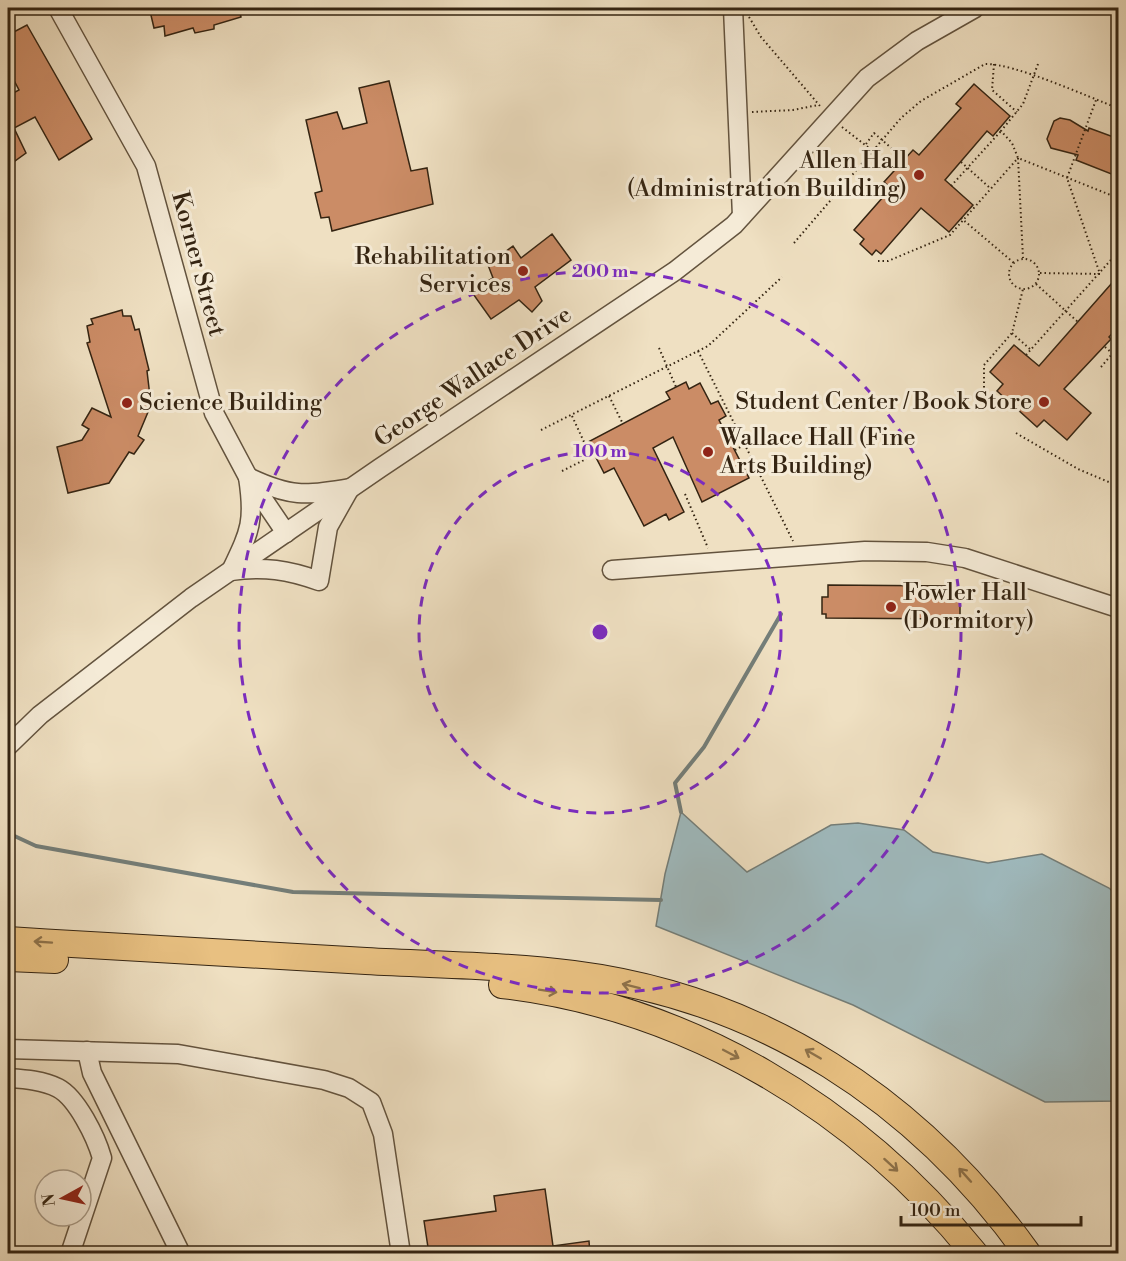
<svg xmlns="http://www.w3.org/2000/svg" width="1126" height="1261" viewBox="0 0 1126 1261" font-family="'Libre Bodoni',serif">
<rect width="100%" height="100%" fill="#efe0c2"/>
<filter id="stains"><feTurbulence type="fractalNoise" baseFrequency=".00333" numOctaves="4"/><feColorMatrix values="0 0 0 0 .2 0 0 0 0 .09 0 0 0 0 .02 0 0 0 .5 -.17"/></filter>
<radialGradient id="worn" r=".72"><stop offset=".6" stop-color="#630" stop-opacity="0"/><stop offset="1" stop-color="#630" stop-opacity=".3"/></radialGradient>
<path fill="#9fbabe" stroke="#747e79" stroke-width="1.5" d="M 681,812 L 747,872 L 831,825 L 858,823 L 904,830 L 933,852 L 988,863 L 1042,854 L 1109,888 L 1118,896 L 1118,1101 L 1045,1102 L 853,1005 L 656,926 L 665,874 Z"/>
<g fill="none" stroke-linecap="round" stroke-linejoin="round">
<g stroke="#747e79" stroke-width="4">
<path d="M 681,812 L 675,783 L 704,747 L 781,614"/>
<path d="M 8,833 L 36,846 L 293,892 L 661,900"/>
</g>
</g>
<g fill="#cb8c66" stroke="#342412" stroke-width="1.5">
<path d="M 164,8 L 239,8 L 241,17 L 214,25 L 214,29 L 195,33 L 193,28 L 165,36 L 164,26 L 154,28 L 150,11 Z"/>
<path d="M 27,25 L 92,139 L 59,160 L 35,117 L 14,128 L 26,153 L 8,166 L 8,96 L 19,90 L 8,69 L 8,35 Z"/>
<path d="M 389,81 L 411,171 L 427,168 L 433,204 L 332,231 L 329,217 L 321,218 L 315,193 L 322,191 L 306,120 L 337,112 L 343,129 L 367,123 L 359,88 Z"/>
<path d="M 974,84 L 1010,116 L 993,136 L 987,131 L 945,180 L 973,205 L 949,232 L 921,208 L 881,254 L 876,250 L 872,255 L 860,244 L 864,239 L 854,230 L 891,188 L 884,182 L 913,150 L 919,155 L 961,108 L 956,104 Z"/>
<path d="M 1060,118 L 1070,120 L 1088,131 L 1089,128 L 1119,139 L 1119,177 L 1076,160 L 1078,155 L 1051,148 L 1047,139 L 1054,121 Z"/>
<path d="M 552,234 L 571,260 L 535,287 L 542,301 L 532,312 L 519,300 L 491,319 L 471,291 L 493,278 L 488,265 L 513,246 L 521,258 Z"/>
<path d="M 1119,275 L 1119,326 L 1109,337 L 1111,339 L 1064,389 L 1091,413 L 1067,440 L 1044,420 L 1037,427 L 997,391 L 1003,384 L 990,372 L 1014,345 L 1039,366 Z"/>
<path d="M 122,310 L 123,316 L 131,316 L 135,330 L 139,329 L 149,370 L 147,371 L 151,405 L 138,436 L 144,440 L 134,454 L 129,452 L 109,483 L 68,493 L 57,447 L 82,440 L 89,429 L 82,425 L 92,408 L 111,417 L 87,343 L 90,342 L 87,326 L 93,324 L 91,319 Z"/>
<path d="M 686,382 L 689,389 L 700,383 L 711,404 L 718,401 L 726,416 L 719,420 L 749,478 L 702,502 L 673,437 L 653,448 L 684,512 L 669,520 L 666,514 L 644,526 L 614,468 L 604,473 L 588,442 L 670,399 L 666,392 Z"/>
<path d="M 828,585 L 951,586 L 951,591 L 955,591 L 955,601 L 960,601 L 960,615 L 955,615 L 955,619 L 826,618 L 826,614 L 822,614 L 822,597 L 828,597 Z"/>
<path d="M 545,1189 L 553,1246 L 589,1241 L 590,1254 L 429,1254 L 424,1221 L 496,1211 L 494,1196 Z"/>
</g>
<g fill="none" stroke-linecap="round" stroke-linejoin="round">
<defs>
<g id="minor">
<path d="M 58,8 L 146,166 L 214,413 L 248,477 L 286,533"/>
<path d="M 733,8 L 742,216"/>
<path d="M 248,477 C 290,497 305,496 350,488 L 328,527 L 319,581 C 289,570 263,566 231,571 C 250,531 255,522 248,477 Z"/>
<path d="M 612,570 L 865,551 L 927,552 L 965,558 L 1118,608"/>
<path d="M 8,746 L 40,715 L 191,598 L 380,468 L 675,271 L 734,225 L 867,78 L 917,41 L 975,8"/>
<path d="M 8,1049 L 178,1054 L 324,1080 L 349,1088 L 371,1102 L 383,1134 L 401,1254"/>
<path d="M 87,1051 L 92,1073 L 181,1254"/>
<path d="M 8,1078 C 23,1079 43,1080 58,1088 C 77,1098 96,1137 102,1158 L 70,1254"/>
</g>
<g id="highway">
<path d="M 8,940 C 127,948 246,954 366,961 C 435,965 505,965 573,974 C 762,998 918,1100 1028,1254"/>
<path d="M 8,958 L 55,960"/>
<path d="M 502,985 C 689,1007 857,1108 975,1254"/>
</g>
</defs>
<use href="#minor" stroke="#63533e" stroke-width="21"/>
<use href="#highway" stroke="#342412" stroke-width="28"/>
<g stroke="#342412" stroke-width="2" stroke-dasharray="1.5 3" stroke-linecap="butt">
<path d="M 749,17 L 761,37 L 820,106"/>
<path d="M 994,64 L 992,90 L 1017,112"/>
<path d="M 1038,64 L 1023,104 L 1001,131 L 1012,143 L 1018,158 L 1118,198"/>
<path d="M 752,112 L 793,110 L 818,105"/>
<path d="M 842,127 L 896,169"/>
<path d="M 1115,138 L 1118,130"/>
<path d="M 866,144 L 874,133 L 904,159"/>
<path d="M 961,162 L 991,189"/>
<path d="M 951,186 L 1001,131"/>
<path d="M 961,218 L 1014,263"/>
<path d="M 794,243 L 901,118 L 921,101 L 985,64 C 1014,63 1088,97 1118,108"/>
<circle cx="1024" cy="274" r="15"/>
<path d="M 878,261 L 888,261 L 950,235 L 1018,158 L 1023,258"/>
<path d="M 1040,273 L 1100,274 L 1067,178 L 1096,100"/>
<path d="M 1036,284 L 1078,322"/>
<path d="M 1012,333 L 1031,350"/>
<path d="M 1105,347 L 1118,358"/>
<path d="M 659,348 L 676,387"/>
<path d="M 698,351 L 793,541"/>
<path d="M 1026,355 L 1118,252"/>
<path d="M 1101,367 L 1118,347"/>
<path d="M 609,396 L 623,424"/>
<path d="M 984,410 L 984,365 L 1012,333 L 1023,289"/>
<path d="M 572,416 L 591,457"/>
<path d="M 541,430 L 708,346 L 782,277"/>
<path d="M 1016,433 L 1078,469 L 1118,486"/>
<path d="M 735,450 L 744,445"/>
<path d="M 562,471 L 594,455"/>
<path d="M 685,494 L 708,548"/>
</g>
<use href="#minor" stroke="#f5ebd7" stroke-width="18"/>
<use href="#highway" stroke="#e8c081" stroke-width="26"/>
</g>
<defs><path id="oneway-shaft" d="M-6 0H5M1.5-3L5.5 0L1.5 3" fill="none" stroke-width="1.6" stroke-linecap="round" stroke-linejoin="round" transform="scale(1.5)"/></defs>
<g stroke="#8e724a">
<use href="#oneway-shaft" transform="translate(43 942) rotate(-176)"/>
<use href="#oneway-shaft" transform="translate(631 986) rotate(-166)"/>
<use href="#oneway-shaft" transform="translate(548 991) rotate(9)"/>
<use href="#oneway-shaft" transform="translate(731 1054) rotate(28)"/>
<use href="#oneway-shaft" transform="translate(813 1054) rotate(-150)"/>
<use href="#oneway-shaft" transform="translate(891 1165) rotate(42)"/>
<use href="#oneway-shaft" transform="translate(965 1175) rotate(-132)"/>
</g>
<g fill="none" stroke="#7b2cbf" stroke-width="3" stroke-dasharray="10 8">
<circle cx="600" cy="632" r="181"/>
<circle cx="600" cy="632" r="361"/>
</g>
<g fill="#8f2418" stroke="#f5ebd7" stroke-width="2">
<circle cx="919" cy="175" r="6"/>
<circle cx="523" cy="271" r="6"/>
<circle cx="1044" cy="402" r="6"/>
<circle cx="127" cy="403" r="6"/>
<circle cx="708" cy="452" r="6"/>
<circle cx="891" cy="607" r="6"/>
</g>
<g text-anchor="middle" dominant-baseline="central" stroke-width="6" stroke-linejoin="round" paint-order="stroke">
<g font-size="24" fill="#342412" stroke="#f5ebd7" text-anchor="end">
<text x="907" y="161">Allen Hall<tspan x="907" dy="28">(Administration Building)</tspan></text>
<text x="511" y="257">Rehabilitation<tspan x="511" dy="28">Services</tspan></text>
<text x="1032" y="402">Student Center / Book Store</text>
<text x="139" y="403" text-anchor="start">Science Building</text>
<text x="720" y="438" text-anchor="start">Wallace Hall (Fine<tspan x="720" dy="28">Arts Building)</tspan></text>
<text x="903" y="593" text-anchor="start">Fowler Hall<tspan x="903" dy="28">(Dormitory)</tspan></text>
</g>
<g font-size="24" fill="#342412" stroke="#f5ebd7">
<text transform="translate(198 264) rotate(75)">Korner Street</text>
<text transform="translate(473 377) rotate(-34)">George Wallace Drive</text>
</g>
</g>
<circle cx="600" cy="632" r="9" fill="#7b2cbf" stroke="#f5ebd7" stroke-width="3"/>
<g font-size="18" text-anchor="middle" font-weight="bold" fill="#7b2cbf" stroke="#f5ebd7" stroke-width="6" stroke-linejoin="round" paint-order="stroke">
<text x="600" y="277">200 m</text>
<text x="600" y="457">100 m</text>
</g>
<rect width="1126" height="1261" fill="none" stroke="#efe0c2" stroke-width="30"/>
<rect x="9" y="9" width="1108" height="1243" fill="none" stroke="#342412" stroke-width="3"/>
<rect x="15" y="15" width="1096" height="1231" fill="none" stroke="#342412" stroke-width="1.5"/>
<g transform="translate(63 1198) rotate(262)"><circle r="28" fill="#f5ebd7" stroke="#a89b88" stroke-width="1.5"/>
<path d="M0-4.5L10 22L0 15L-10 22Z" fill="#8f2418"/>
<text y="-9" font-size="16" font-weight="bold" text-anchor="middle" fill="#342412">N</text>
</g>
<path d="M901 1216v9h180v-9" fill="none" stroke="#342412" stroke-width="3"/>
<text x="910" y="1216" font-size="18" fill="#342412" stroke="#f5ebd7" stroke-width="4.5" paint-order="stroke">100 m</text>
<rect width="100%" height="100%" filter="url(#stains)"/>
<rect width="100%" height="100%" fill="url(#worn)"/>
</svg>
